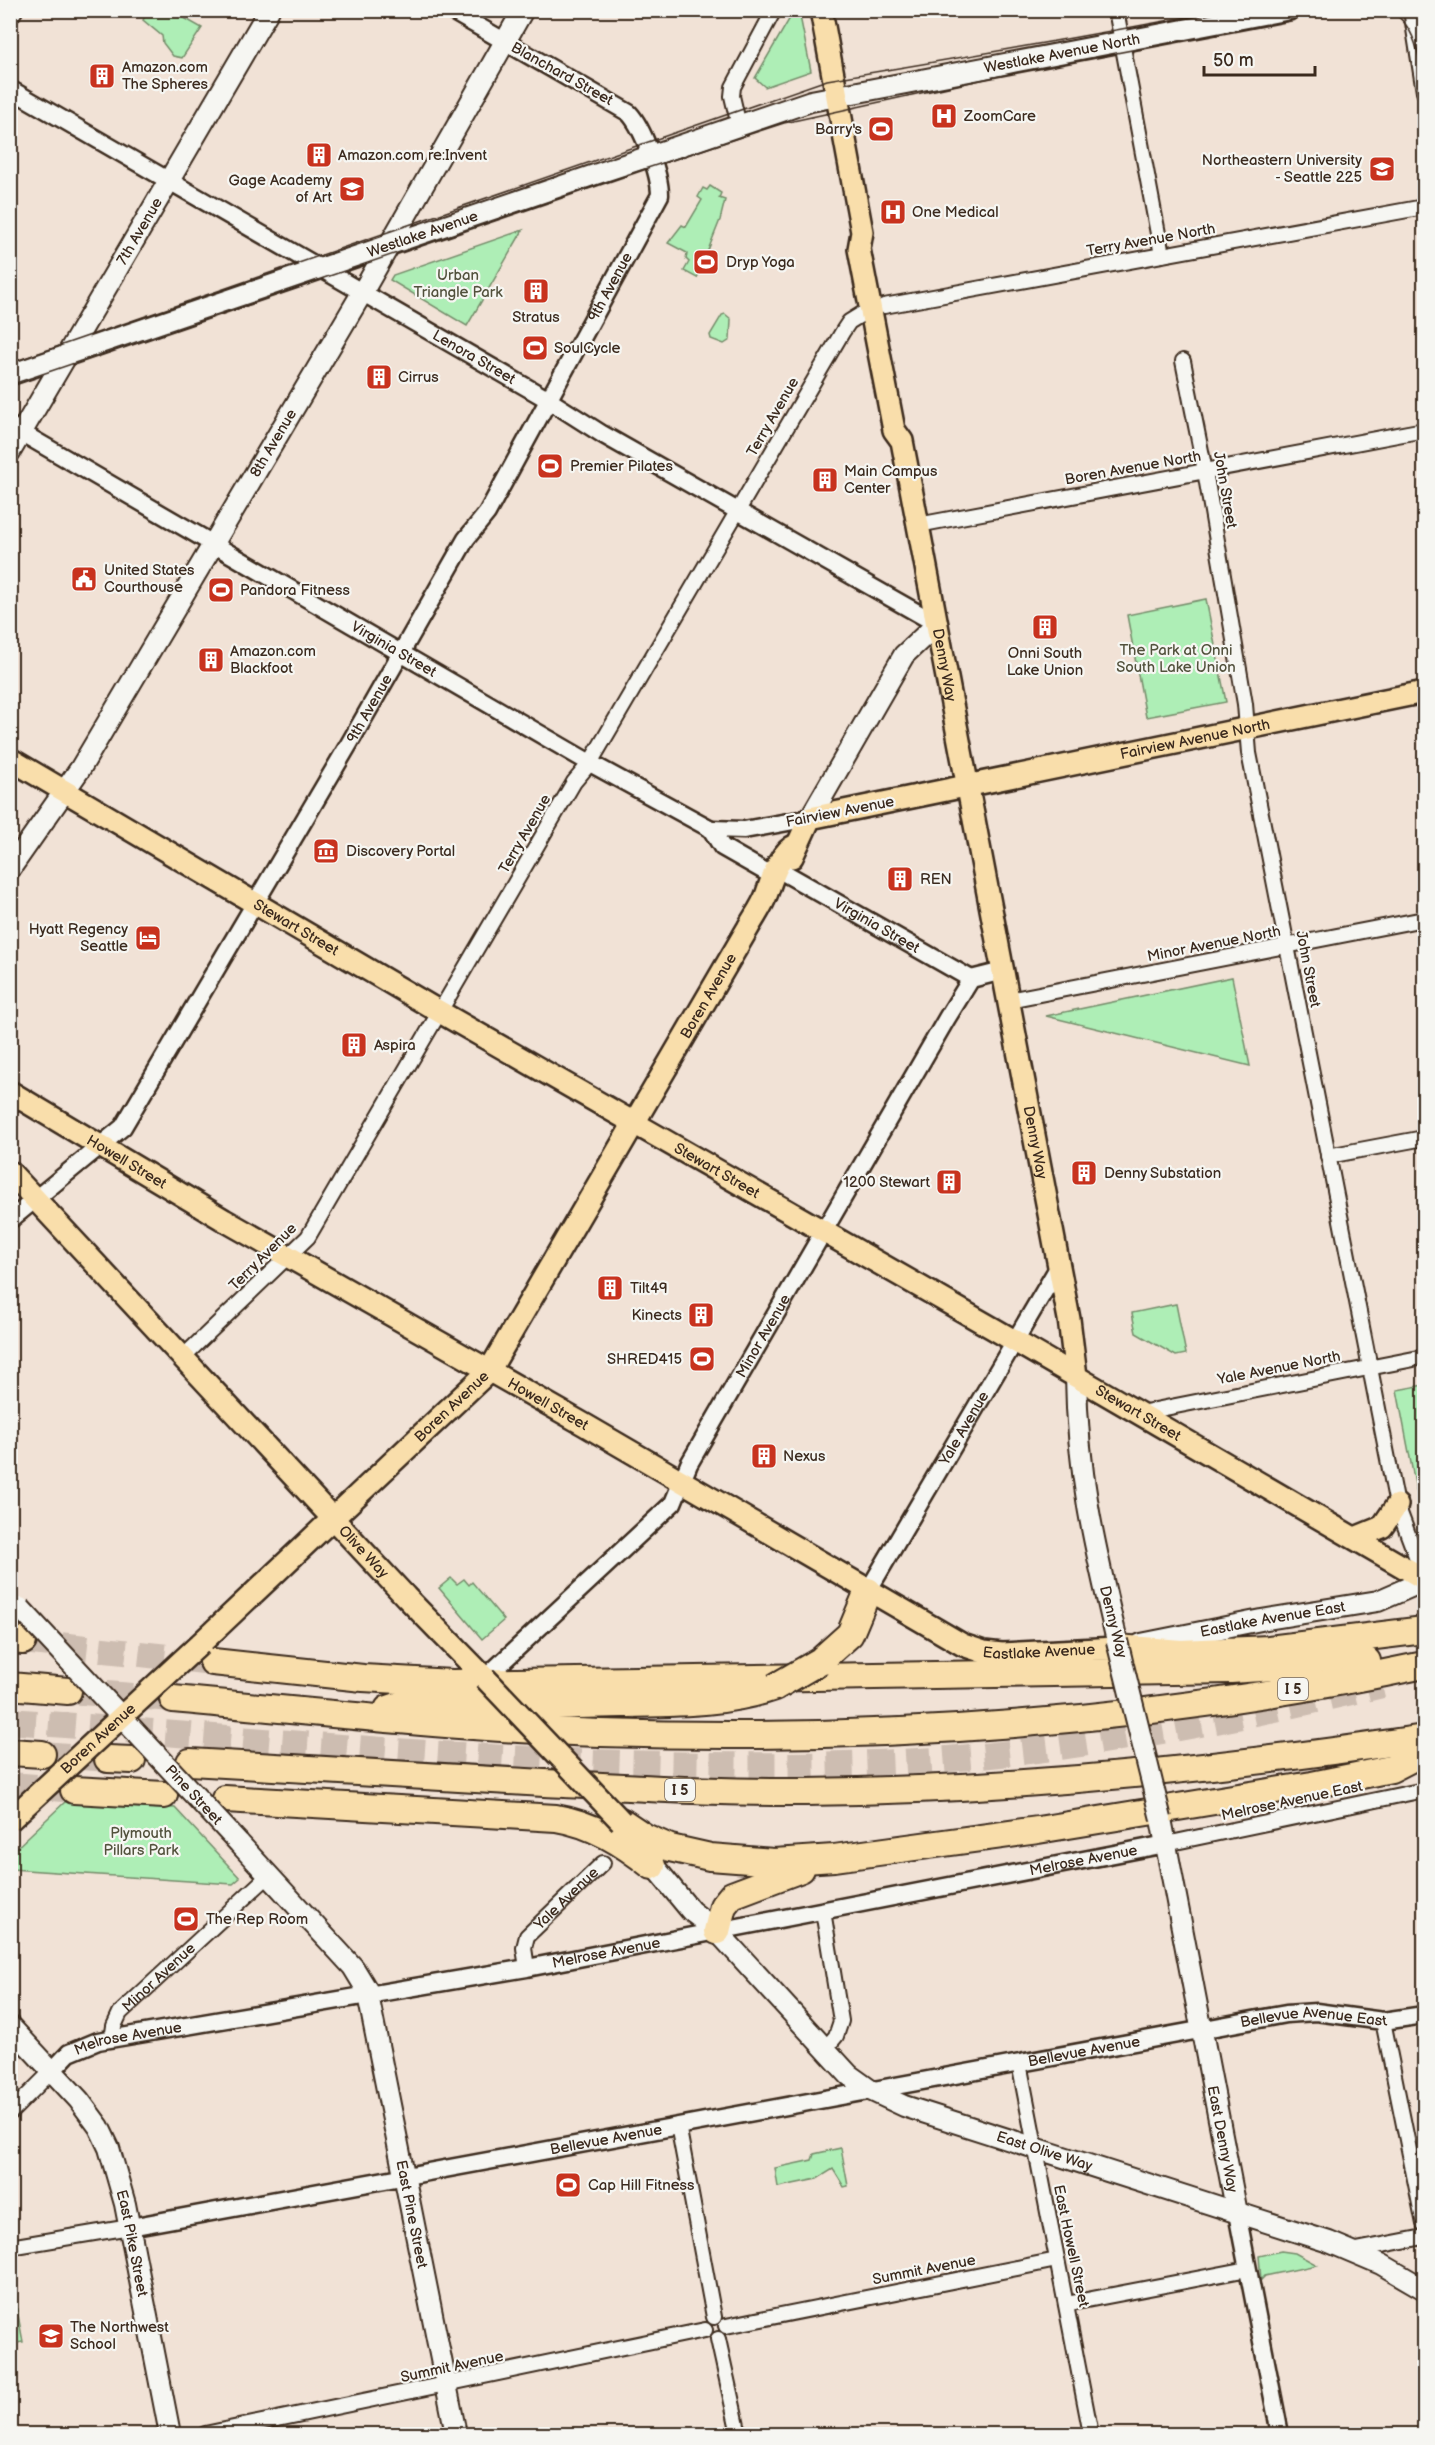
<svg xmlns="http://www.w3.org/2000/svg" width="1435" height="2445" viewBox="0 0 1435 2445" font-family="'Balsamiq Sans',sans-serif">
<rect width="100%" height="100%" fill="#f1e2d6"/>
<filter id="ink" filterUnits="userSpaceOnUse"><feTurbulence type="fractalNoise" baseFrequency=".0167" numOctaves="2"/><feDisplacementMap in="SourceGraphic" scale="12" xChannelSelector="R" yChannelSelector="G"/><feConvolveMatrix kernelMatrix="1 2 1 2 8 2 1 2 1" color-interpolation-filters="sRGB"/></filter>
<g filter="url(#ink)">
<g fill="#aeeeb6" stroke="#748c6a" stroke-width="1.5">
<path d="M 148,11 L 172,11 L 202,28 L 182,58 L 173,56 L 163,43 L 162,36 L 143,20 Z"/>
<path d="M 794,11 L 799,11 L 811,71 L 765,87 L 755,78 Z"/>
<path d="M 710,186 L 721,193 L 719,198 L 725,200 L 720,220 L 697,278 L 684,271 L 689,262 L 686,259 L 687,253 L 668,243 L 682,225 L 686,227 L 702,200 L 698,197 L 703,188 L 707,190 Z"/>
<path d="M 523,230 L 467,326 L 390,280 L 393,275 Z"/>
<path d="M 725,314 L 731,319 L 730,340 L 724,344 L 711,339 L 710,335 L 722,315 Z"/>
<path d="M 1206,599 L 1226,702 L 1146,717 L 1127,615 Z"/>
<path d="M 1232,977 L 1250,1066 L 1046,1016 Z"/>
<path d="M 1176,1304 L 1186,1354 L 1176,1356 L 1136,1333 L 1132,1313 Z"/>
<path d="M 1424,1385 L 1424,1531 L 1397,1390 Z"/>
<path d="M 451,1578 L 457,1584 L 464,1579 L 469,1585 L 472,1582 L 504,1620 L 482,1639 L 439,1588 Z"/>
<path d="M 66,1801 L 175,1808 L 240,1878 L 233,1884 L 11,1869 L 11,1853 Z"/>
<path d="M 841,2148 L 848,2186 L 844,2187 L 833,2169 L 817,2179 L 778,2187 L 775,2168 L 812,2160 L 814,2154 Z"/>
<path d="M 1281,2251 L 1295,2253 L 1317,2265 L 1265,2276 L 1261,2280 L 1259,2256 Z"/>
<path d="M 10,2288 L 13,2288 L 23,2342 L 11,2344 Z"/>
</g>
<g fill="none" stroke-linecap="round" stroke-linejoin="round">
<g stroke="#cdbdb1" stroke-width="26" stroke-dasharray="26 13" stroke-linecap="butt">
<path d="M 23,1641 L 213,1662"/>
<path d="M 68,1691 L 173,1699"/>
<path d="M 10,1721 C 298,1742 586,1774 876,1763 C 1047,1757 1215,1724 1382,1685"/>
<path d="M 42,1754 L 108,1759"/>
<path d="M 10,1785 L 64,1789"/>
</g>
<defs>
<g id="minor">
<path d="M 1116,10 L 1162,255"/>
<path d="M 1411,10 L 1424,92"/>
<path d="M 739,126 L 732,96 L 733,87 L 774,10"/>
<path d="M 884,306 L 1424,207"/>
<path d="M 1183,361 L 1205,471 L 1245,704 L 1249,753 L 1397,1505 L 1424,1577"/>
<path d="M 918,525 L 1424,430"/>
<path d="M 1009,1000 L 1424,919"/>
<path d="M 1328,1156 L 1424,1138"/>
<path d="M 183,1357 L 308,1237 L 574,782 L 590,763 L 843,331 L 849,322 L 870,309"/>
<path d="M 1140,1413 L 1424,1357"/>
<path d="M 1166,1844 L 1424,1790"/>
<path d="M 823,1911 L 841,2021 L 836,2036 L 825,2049"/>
<path id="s1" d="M 527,1968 L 524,1948 L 527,1936 L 603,1863"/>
<path d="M 1383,2021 L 1424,2224"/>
<path id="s2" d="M 112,2039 L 114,2026 L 120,2013 L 269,1875"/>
<path d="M 1019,2063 L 1091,2434"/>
<path d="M 10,2113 L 52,2071"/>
<path d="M 678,2125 L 714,2317"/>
<path d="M 10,2247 L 130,2227"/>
<path d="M 1351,2251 L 1424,2237"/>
<path d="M 1066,2304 L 1248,2269"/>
<path d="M 726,2326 L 1057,2260"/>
<path d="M 718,2339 L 739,2434"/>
<path d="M 205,2434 L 705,2330"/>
</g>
<g id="tertiary">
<path id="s3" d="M 10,89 L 547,399 L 602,434 L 937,624"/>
<path id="s4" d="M 10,426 L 590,763 L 711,829 L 722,847 L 773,876"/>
<path d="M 711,829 L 744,830 L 810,818"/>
<path id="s5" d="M 783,872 L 971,979"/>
<path id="s6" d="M 10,1220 L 123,1127 L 349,744 L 466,539 L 487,513 L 660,195 C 660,174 643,128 629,113 L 450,10"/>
<path id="s7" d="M 868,1591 L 1059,1266"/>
<path id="s8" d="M 485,1678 L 673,1503 L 689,1464 L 947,1018 L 971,979 L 1003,971"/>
<path id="s9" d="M 52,2071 L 69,2053 L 98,2041 L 527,1968 L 1166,1844"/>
<path d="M 1237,2213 L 1280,2434"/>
<path id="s10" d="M 130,2227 L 1286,2014 L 1316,2012 L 1383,2021 L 1424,2015"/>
</g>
<g id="secondary">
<path d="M 10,13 L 12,10"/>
<path id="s11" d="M 10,375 L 811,101 L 1289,10"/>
<path id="s12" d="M 10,452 L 269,10"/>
<path d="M 810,818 L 904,655 L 937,624"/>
<path id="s13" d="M 10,869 L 80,769 L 362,293 L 523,10"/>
<path d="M 1076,1376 C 1077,1473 1095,1548 1117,1641"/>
<path id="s14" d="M 1141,1644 L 1261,1620 L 1378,1601 L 1424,1581"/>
<path id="s15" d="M 1161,1819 L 1237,2213"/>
<path id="s16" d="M 239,1843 L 353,1967 L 367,1990 L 456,2434"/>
<path id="s17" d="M 644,1854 L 691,1911 L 717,1931 L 849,2075 L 870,2090 L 904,2106 L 1329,2242 L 1381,2264 L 1424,2289"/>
<path id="s18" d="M 10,2026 L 79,2100 L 99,2127 L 109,2148 L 125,2204 L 170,2434"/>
</g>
<g id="primary">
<path id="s19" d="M 821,10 L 862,232 L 859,249 L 894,430 L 902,441 L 1069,1319 L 1076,1376"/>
<path id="s20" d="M 10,759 L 440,1012 L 994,1329 L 1424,1579"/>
<path id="s21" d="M 792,857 L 810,818 L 1424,692"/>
<path id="s22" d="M 10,1092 L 224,1220 L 585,1425 L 963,1645 L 984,1652 L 1002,1654 L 1117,1648"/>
<path id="s23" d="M 10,1172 L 406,1597 L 485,1678"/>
<path d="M 1355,1538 L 1382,1527 L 1397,1505"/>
<path id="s24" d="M 200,1644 L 489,1371 L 748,928 C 754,917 763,905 767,893 C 772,879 780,851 796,845"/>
</g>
<g id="motorway">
<path d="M 10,1640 L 23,1641"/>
<path d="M 1117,1648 L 1181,1653 L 1269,1649 L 1424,1630"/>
<path d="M 820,1661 L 850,1634 L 868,1591"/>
<path d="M 213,1662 L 363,1678 L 452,1683 L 1231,1670 L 1367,1661"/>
<path d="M 10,1686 L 68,1691"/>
<path d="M 173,1699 C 316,1712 458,1728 601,1733 C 876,1742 1156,1722 1424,1665"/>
<path d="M 388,1709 L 403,1704 C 476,1706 549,1706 622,1704 C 673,1703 726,1704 775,1687"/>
<path d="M 10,1752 L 42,1754"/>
<path d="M 108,1759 L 132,1760"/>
<path d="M 190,1762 C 308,1769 426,1776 544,1783 C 631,1787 718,1793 805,1792 C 1013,1790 1219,1769 1424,1738"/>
<path d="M 74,1790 L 164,1795"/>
<path d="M 225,1799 L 556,1818 C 593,1824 623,1843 652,1866"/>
<path d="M 621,1821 L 645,1837 L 670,1848 L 710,1857 L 774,1862 L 834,1858 L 1038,1830 L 1312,1785 L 1391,1769 L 1424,1752"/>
<path d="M 717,1931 L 723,1906 L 732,1895 L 801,1869"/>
</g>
</defs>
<use href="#minor" stroke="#3b2a1e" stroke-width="18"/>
<use href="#tertiary" stroke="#3b2a1e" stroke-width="21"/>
<use href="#secondary" stroke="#3b2a1e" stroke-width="24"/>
<use href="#primary" stroke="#3b2a1e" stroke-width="26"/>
<use href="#motorway" stroke="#3b2a1e" stroke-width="30"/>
<use href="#minor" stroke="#f6f6f2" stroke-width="14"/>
<use href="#tertiary" stroke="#f6f6f2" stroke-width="16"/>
<use href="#secondary" stroke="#f6f6f2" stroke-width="20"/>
<use href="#primary" stroke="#f9deab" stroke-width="21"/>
<use href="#motorway" stroke="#f9deab" stroke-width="26"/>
<g stroke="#3b2a1e" stroke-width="1.5">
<path d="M 1389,10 C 1427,31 1421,87 1424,124"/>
<path d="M 10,363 L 827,80 C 960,58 1092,35 1224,10"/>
<path d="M 10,385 L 608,181 L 784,123 L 1017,72 L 1341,10"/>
</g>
<defs>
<g id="secondary-bridge">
<path id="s25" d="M 20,1608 L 239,1843"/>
<path d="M 1117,1641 L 1161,1819"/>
</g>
<g id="primary-bridge">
<path d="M 485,1678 L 621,1821"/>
<path id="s26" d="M 10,1820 L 200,1644"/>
</g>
<path id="motorway-bridge" d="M 775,1687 L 820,1661"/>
</defs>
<use href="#secondary-bridge" stroke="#3b2a1e" stroke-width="24" stroke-linecap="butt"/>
<use href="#primary-bridge" stroke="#3b2a1e" stroke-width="26" stroke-linecap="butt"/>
<use href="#motorway-bridge" stroke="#3b2a1e" stroke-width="30" stroke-linecap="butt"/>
<use href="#secondary-bridge" stroke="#f6f6f2" stroke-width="20"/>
<use href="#primary-bridge" stroke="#f9deab" stroke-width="21"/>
<use href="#motorway-bridge" stroke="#f9deab" stroke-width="26"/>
</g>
</g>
<defs>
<symbol id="building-square" viewBox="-11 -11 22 22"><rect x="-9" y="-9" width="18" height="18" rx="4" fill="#c8321e" stroke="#f6f6f2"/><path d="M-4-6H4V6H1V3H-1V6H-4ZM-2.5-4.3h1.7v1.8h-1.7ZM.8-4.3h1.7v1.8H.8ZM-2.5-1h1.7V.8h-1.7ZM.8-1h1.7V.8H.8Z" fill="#fff"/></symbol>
<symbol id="hospital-square" viewBox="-11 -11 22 22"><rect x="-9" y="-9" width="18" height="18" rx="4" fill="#c8321e" stroke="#f6f6f2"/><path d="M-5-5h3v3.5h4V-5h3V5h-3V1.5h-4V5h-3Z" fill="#fff"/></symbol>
<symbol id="stadium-square" viewBox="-11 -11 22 22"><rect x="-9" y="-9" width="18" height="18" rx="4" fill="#c8321e" stroke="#f6f6f2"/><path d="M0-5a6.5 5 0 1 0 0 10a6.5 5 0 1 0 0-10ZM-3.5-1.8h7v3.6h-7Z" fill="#fff"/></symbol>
<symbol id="university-square" viewBox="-11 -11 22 22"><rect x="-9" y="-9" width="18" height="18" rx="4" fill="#c8321e" stroke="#f6f6f2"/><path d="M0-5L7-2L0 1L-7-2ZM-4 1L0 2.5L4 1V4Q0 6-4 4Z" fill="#fff"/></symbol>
<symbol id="school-square" viewBox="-11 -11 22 22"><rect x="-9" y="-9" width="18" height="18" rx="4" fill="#c8321e" stroke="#f6f6f2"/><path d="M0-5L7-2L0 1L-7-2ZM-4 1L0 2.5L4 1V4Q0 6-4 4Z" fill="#fff"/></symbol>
<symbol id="civic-square" viewBox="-11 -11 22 22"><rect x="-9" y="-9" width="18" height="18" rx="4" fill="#c8321e" stroke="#f6f6f2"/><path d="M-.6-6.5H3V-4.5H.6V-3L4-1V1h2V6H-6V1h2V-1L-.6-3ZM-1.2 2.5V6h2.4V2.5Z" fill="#fff"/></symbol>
<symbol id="museum-square" viewBox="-11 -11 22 22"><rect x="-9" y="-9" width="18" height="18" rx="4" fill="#c8321e" stroke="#f6f6f2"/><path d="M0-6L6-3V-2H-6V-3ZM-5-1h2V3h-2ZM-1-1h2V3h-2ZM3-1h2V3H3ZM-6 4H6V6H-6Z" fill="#fff"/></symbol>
<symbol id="hotel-square" viewBox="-11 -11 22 22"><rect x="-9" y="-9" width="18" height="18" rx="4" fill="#c8321e" stroke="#f6f6f2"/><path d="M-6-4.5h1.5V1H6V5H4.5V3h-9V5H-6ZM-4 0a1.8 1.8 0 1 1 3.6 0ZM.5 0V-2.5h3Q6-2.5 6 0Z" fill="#fff"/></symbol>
</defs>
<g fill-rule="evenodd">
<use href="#building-square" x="87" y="61" width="30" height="30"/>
<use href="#hospital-square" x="929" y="101" width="30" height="30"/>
<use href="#stadium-square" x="866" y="114" width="30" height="30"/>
<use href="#building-square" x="304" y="140" width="30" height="30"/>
<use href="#university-square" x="1367" y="154" width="30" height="30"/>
<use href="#school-square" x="337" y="174" width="30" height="30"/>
<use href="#hospital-square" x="878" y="197" width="30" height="30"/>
<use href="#stadium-square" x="691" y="247" width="30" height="30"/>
<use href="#building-square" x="521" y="276" width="30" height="30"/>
<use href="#stadium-square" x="520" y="333" width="30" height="30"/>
<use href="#building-square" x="364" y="362" width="30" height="30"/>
<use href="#stadium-square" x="535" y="451" width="30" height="30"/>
<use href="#building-square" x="810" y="465" width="30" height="30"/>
<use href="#civic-square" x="69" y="564" width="30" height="30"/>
<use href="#stadium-square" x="206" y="575" width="30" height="30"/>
<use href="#building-square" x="1030" y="612" width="30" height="30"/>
<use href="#building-square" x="196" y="645" width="30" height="30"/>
<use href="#museum-square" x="311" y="836" width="30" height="30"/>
<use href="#building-square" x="885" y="864" width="30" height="30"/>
<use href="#hotel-square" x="133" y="923" width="30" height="30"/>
<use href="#building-square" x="339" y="1030" width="30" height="30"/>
<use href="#building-square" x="1069" y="1158" width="30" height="30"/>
<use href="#building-square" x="934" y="1167" width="30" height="30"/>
<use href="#building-square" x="595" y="1273" width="30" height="30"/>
<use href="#building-square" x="686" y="1300" width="30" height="30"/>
<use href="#stadium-square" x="687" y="1344" width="30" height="30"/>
<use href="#building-square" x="749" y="1441" width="30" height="30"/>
<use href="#stadium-square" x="171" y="1904" width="30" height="30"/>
<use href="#stadium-square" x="553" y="2170" width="30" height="30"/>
<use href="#school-square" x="36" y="2321" width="30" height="30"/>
</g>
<g text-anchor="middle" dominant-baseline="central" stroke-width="4.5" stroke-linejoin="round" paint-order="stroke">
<g fill="#f6f6f2" stroke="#73675e" stroke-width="1.5">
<rect x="1278" y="1678" width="30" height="22" rx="4.5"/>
<rect x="665" y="1779" width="30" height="22" rx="4.5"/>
</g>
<g font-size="14" font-weight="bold" fill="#3b2a1e">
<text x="1293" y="1689">I 5</text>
<text x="680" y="1790">I 5</text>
</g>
<g font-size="15" fill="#3b2a1e" stroke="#f6f6f2">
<text stroke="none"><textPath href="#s11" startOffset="1102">Westlake Avenue North</textPath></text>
<text transform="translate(562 74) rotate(29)">Blanchard Street</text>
<text stroke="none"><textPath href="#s12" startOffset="256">7th Avenue</textPath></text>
<text stroke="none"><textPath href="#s11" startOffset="436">Westlake Avenue</textPath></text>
<text transform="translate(1151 240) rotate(-10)">Terry Avenue North</text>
<text stroke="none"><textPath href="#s6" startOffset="1118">9th Avenue</textPath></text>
<text stroke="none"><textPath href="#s3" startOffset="536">Lenora Street</textPath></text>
<text transform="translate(773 417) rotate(-60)">Terry Avenue</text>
<text stroke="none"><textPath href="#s13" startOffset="501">8th Avenue</textPath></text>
<text transform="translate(1133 468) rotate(-10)">Boren Avenue North</text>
<text transform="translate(1225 490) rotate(80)">John Street</text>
<text stroke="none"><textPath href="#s4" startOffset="444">Virginia Street</textPath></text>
<text stroke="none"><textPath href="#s19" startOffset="669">Denny Way</textPath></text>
<text stroke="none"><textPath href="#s6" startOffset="632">9th Avenue</textPath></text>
<text stroke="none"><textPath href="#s21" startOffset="436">Fairview Avenue North</textPath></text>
<text transform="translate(840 812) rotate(-11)">Fairview Avenue</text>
<text transform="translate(525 834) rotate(-60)">Terry Avenue</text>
<text stroke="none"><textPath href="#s5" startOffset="108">Virginia Street</textPath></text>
<text stroke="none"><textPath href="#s20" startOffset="332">Stewart Street</textPath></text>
<text transform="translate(1214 944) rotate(-11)">Minor Avenue North</text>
<text transform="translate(1308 969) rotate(79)">John Street</text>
<text stroke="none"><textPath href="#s24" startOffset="832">Boren Avenue</textPath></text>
<text stroke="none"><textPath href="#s19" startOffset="1155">Denny Way</textPath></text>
<text stroke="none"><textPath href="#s22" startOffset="136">Howell Street</textPath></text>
<text stroke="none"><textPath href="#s20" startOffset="818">Stewart Street</textPath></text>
<text transform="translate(263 1257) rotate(-45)">Terry Avenue</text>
<text stroke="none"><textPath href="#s8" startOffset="447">Minor Avenue</textPath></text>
<text transform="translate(1279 1368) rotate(-11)">Yale Avenue North</text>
<text stroke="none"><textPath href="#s22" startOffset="622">Howell Street</textPath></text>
<text stroke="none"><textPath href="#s24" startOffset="346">Boren Avenue</textPath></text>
<text stroke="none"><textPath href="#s20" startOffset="1304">Stewart Street</textPath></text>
<text stroke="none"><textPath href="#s7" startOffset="189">Yale Avenue</textPath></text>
<text stroke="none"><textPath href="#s23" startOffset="519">Olive Way</textPath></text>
<text stroke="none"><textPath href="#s14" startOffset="134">Eastlake Avenue East</textPath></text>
<text transform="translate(1113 1622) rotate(76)">Denny Way</text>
<text stroke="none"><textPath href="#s22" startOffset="1179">Eastlake Avenue</textPath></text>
<text stroke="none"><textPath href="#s26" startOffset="120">Boren Avenue</textPath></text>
<text stroke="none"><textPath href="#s25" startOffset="255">Pine Street</textPath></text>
<text transform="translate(1292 1801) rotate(-12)">Melrose Avenue East</text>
<text stroke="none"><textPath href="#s9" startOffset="1058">Melrose Avenue</textPath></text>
<text stroke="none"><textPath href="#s1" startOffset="87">Yale Avenue</textPath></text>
<text stroke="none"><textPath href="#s9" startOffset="572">Melrose Avenue</textPath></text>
<text stroke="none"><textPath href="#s2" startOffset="80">Minor Avenue</textPath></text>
<text stroke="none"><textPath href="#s10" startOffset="1203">Bellevue Avenue East</textPath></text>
<text stroke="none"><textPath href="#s9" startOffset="86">Melrose Avenue</textPath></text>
<text stroke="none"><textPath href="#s10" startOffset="970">Bellevue Avenue</textPath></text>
<text stroke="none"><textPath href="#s10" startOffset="484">Bellevue Avenue</textPath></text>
<text stroke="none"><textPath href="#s15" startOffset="326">East Denny Way</textPath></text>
<text stroke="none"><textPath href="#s17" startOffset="513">East Olive Way</textPath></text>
<text stroke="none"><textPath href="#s16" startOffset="424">East Pine Street</textPath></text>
<text stroke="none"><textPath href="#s18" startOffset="256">East Pike Street</textPath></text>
<text transform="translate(1071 2246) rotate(78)">East Howell Street</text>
<text transform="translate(924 2270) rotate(-11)">Summit Avenue</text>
<text transform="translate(452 2367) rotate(-12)">Summit Avenue</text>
</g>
<g font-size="15" fill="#3b2a1e" stroke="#f6f6f2" text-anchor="start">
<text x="122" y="67">Amazon.com<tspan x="122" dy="17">The Spheres</tspan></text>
<text x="964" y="116">ZoomCare</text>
<text x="862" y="129" text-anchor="end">Barry's</text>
<text x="338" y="155">Amazon.com re:Invent</text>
<text x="1362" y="160" text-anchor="end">Northeastern University<tspan x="1362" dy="17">- Seattle 225</tspan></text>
<text x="332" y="180" text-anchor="end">Gage Academy<tspan x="332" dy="17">of Art</tspan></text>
<text x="912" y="212">One Medical</text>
<text x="726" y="262">Dryp Yoga</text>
<text x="536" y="317" text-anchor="middle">Stratus</text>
<text x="554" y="348">SoulCycle</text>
<text x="398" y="377">Cirrus</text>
<text x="570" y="466">Premier Pilates</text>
<text x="844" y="471">Main Campus<tspan x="844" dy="17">Center</tspan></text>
<text x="104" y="570">United States<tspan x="104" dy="17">Courthouse</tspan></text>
<text x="240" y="590">Pandora Fitness</text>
<text x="230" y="651">Amazon.com<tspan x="230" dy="17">Blackfoot</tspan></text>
<text x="1045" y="653" text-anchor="middle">Onni South<tspan x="1045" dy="17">Lake Union</tspan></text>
<text x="346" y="851">Discovery Portal</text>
<text x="920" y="879">REN</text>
<text x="128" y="929" text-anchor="end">Hyatt Regency<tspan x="128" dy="17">Seattle</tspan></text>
<text x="374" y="1045">Aspira</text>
<text x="1104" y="1173">Denny Substation</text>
<text x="930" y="1182" text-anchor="end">1200 Stewart</text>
<text x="630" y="1288">Tilt49</text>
<text x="682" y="1315" text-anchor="end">Kinects</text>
<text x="682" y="1359" text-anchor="end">SHRED415</text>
<text x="783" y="1456">Nexus</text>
<text x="206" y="1919">The Rep Room</text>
<text x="588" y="2185">Cap Hill Fitness</text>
<text x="70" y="2327">The Northwest<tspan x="70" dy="17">School</tspan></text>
</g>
<g font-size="15" fill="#52513c" stroke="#f6f6f2">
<text x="458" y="275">Urban<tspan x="458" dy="17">Triangle Park</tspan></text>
<text x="1176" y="650">The Park at Onni<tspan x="1176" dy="17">South Lake Union</tspan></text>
<text x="141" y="1833">Plymouth<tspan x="141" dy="17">Pillars Park</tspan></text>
</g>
</g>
<rect width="1435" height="2445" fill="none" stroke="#f6f6f2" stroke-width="36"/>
<rect x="18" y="18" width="1399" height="2409" fill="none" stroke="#3b2a1e" stroke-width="2" filter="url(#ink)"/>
<path d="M1204 66v9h111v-9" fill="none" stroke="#3b2a1e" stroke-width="3"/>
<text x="1213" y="66" font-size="18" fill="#3b2a1e" stroke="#f6f6f2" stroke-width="4.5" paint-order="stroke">50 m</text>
</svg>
